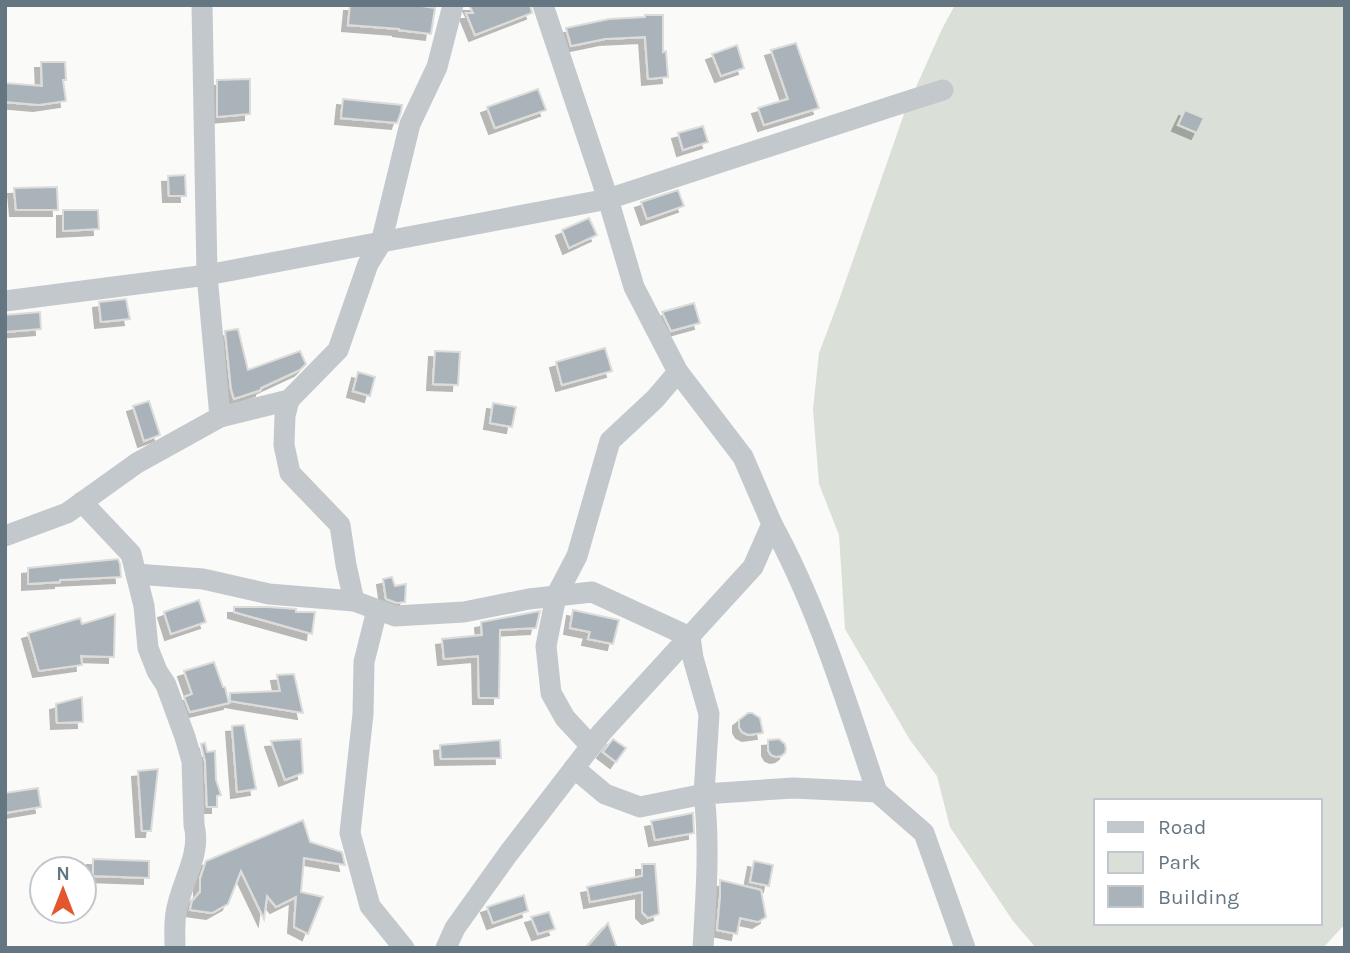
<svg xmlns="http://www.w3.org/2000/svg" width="1350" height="953" viewBox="0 0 1350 953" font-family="Karla,sans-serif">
<defs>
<filter id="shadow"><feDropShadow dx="-6" dy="6" stdDeviation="0" flood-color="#0004"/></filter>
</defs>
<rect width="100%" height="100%" fill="#fafaf8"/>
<path fill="#dadfd7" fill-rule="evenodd" d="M 955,5 L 1345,5 L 1345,924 L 1323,948 L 1036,948 L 1013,921 L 950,827 L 937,776 L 910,740 L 845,629 L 839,535 L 819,484 L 813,409 L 819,353 L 839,300 L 904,114 L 942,29 ZM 1096,801 L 1320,801 L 1320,923 L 1096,923 Z"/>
<g fill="#aab3b9" stroke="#dcdcda" stroke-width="2" filter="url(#shadow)">
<path d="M 350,5 L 415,5 L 435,8 L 431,34 L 399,30 L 399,29 L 348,25 Z"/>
<path d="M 469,5 L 530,5 L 532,13 L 475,35 L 466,13 L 473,13 Z"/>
<path d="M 645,15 L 663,15 L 663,52 L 666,51 L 668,77 L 648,79 L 645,37 L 605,39 L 571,46 L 566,28 L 609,19 L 645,17 Z"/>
<path d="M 796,43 L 819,108 L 764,125 L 758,108 L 788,99 L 771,50 Z"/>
<path d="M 737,45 L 744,68 L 721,76 L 712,54 Z"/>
<path d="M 41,62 L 65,62 L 66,80 L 63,80 L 66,101 L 39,105 L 5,102 L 5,83 L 42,86 Z"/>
<path d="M 250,79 L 250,114 L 217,117 L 217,80 Z"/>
<path d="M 538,89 L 546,110 L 495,128 L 487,107 Z"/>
<path d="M 343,99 L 402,105 L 401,112 L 397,123 L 341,118 Z"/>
<path d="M 1185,110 L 1204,118 L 1197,133 L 1178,125 Z"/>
<path d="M 703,126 L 708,142 L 683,150 L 678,133 Z"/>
<path d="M 185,175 L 186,196 L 169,196 L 168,176 Z"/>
<path d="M 57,187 L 58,210 L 16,210 L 14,188 Z"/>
<path d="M 678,190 L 684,206 L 647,219 L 641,202 Z"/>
<path d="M 63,210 L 98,210 L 99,229 L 63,231 Z"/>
<path d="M 589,218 L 597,235 L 569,248 L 562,230 Z"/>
<path d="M 126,299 L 130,319 L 101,322 L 99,302 Z"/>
<path d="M 694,303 L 700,323 L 671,331 L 662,312 Z"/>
<path d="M 40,312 L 41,329 L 5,332 L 5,315 Z"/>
<path d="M 238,329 L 248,370 L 300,351 L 306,364 L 300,370 L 261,388 L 261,390 L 234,399 L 231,389 L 225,331 Z"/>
<path d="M 605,348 L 612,371 L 562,385 L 556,362 Z"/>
<path d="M 435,351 L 460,352 L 458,385 L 433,384 Z"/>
<path d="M 358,372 L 375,377 L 370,396 L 353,391 Z"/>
<path d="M 149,401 L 160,435 L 144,441 L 133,406 Z"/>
<path d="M 493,403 L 516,407 L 512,427 L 490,423 Z"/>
<path d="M 118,559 L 120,564 L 121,577 L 60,580 L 60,582 L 28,584 L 28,568 Z"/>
<path d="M 392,577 L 395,586 L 406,584 L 405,602 L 397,603 L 386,599 L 383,579 Z"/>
<path d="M 199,600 L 206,622 L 171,634 L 164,612 Z"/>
<path d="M 234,607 L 268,607 L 296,609 L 296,612 L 315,612 L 312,634 L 234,612 Z"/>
<path d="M 573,610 L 619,620 L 613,644 L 588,639 L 590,632 L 570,628 Z"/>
<path d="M 540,611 L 536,628 L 500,630 L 499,698 L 479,698 L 478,656 L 444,659 L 442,639 L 482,635 L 481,622 Z"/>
<path d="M 115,614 L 114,657 L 81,656 L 82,665 L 39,671 L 28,633 L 80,618 L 82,624 Z"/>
<path d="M 214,662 L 223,687 L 225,687 L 229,703 L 190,712 L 184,697 L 192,694 L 184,671 Z"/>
<path d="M 294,674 L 303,713 L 230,701 L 230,693 L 280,691 L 277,675 Z"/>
<path d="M 82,697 L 83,722 L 57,723 L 56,704 Z"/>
<path d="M 748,713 L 752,713 L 760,718 L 763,733 L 748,735 L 742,732 L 739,727 L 739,720 Z"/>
<path d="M 244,725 L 256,789 L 237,792 L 232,726 Z"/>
<path d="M 301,739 L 303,773 L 285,780 L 271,741 Z"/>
<path d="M 613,739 L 626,748 L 616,762 L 603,752 Z"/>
<path d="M 779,739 L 785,744 L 786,749 L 785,753 L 781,756 L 776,757 L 771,755 L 768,750 L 768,740 Z"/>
<path d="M 500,740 L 501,758 L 441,759 L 440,745 Z"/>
<path d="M 205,743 L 207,752 L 215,751 L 216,780 L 221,795 L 217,796 L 217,807 L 207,807 L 205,761 L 201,744 Z"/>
<path d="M 158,769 L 151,831 L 142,831 L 138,771 Z"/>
<path d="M 38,788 L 41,807 L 5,813 L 5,793 Z"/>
<path d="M 693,813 L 694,833 L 655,840 L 651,821 Z"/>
<path d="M 303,820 L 310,842 L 342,852 L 345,865 L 304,858 L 301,892 L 323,897 L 308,934 L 294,927 L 296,897 L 276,907 L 267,896 L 264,919 L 241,871 L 228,904 L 212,913 L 190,910 L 192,901 L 200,892 L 200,879 L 206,861 Z"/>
<path d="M 93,859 L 149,861 L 149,878 L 93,876 Z"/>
<path d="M 754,861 L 773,865 L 769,886 L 750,882 Z"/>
<path d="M 642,864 L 655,864 L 659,914 L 648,918 L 642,912 L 642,892 L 590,902 L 587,887 L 642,876 Z"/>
<path d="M 720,880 L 761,890 L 766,917 L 758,922 L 740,918 L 737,934 L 717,930 L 720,897 Z"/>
<path d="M 524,895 L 528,911 L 493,923 L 487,907 Z"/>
<path d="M 549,912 L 555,929 L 538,934 L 531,917 Z"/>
<path d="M 608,923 L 617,948 L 586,948 Z"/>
</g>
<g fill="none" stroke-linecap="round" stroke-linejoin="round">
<g stroke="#c3c8cc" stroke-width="21">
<path d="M 5,301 L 207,275 L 608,199 L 899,104 L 943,90"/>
<path d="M 289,400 L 285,416 L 284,445 L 290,473 L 340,525 L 346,565 L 354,601 L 395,616 L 464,612 L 529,599 L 592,592 L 690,637 L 693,658 L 709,714 L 704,794 L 640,807 L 605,794 L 574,768"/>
<path d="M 220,417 L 289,400 L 338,350 L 368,264 L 381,243 L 410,124 L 437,67 L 453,5"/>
<path d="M 82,502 L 131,554 L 144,606 L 148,648 L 157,671 L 166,685 L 185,737 L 192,761 L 194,825 C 202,855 180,884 176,913 C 174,925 175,936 175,948"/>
<path d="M 772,524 C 818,608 846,701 877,792"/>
<path d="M 5,536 L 67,513 L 137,463 L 220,417 L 207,275 L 202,5"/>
<path d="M 136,574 L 203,579 L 269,594 L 354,601"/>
<path d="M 377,610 L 364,662 L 363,714 L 350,833 L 370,906 L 404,948"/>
<path d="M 591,746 L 565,718 L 551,693 L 546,646 L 556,596 L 577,556 L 610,441 L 655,399 L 678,372"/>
<path d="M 446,948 L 455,928 L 508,854 L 602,732 L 753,567 L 772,524 L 743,457 L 678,372 L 634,287 L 608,199 L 543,5"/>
<path d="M 703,948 C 706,896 710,845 704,794 L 793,788 L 877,792 L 924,833 L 965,948"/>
</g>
</g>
<rect width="1350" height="953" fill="none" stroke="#657683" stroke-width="14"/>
<rect x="1094" y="799" width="228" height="126" fill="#ffffff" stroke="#c1c8cd" stroke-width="2"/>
<rect x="1108" y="822" width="35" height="10" fill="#c3c8cc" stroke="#c1c8cd" stroke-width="2"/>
<text x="1158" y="834" font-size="21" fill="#657683">Road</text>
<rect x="1108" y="852" width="35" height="21" fill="#dadfd7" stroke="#c1c8cd" stroke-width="2"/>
<text x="1158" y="869" font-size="21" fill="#657683">Park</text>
<rect x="1108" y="886" width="35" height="21" fill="#aab3b9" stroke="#c1c8cd" stroke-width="2"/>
<text x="1158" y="904" font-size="21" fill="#657683">Building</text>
<g transform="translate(63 890)"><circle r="33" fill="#ffffff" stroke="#c1c8cd" stroke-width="2"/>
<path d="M0-5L12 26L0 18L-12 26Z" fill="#e4572e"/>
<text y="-10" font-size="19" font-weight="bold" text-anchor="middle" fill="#657683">N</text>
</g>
</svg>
